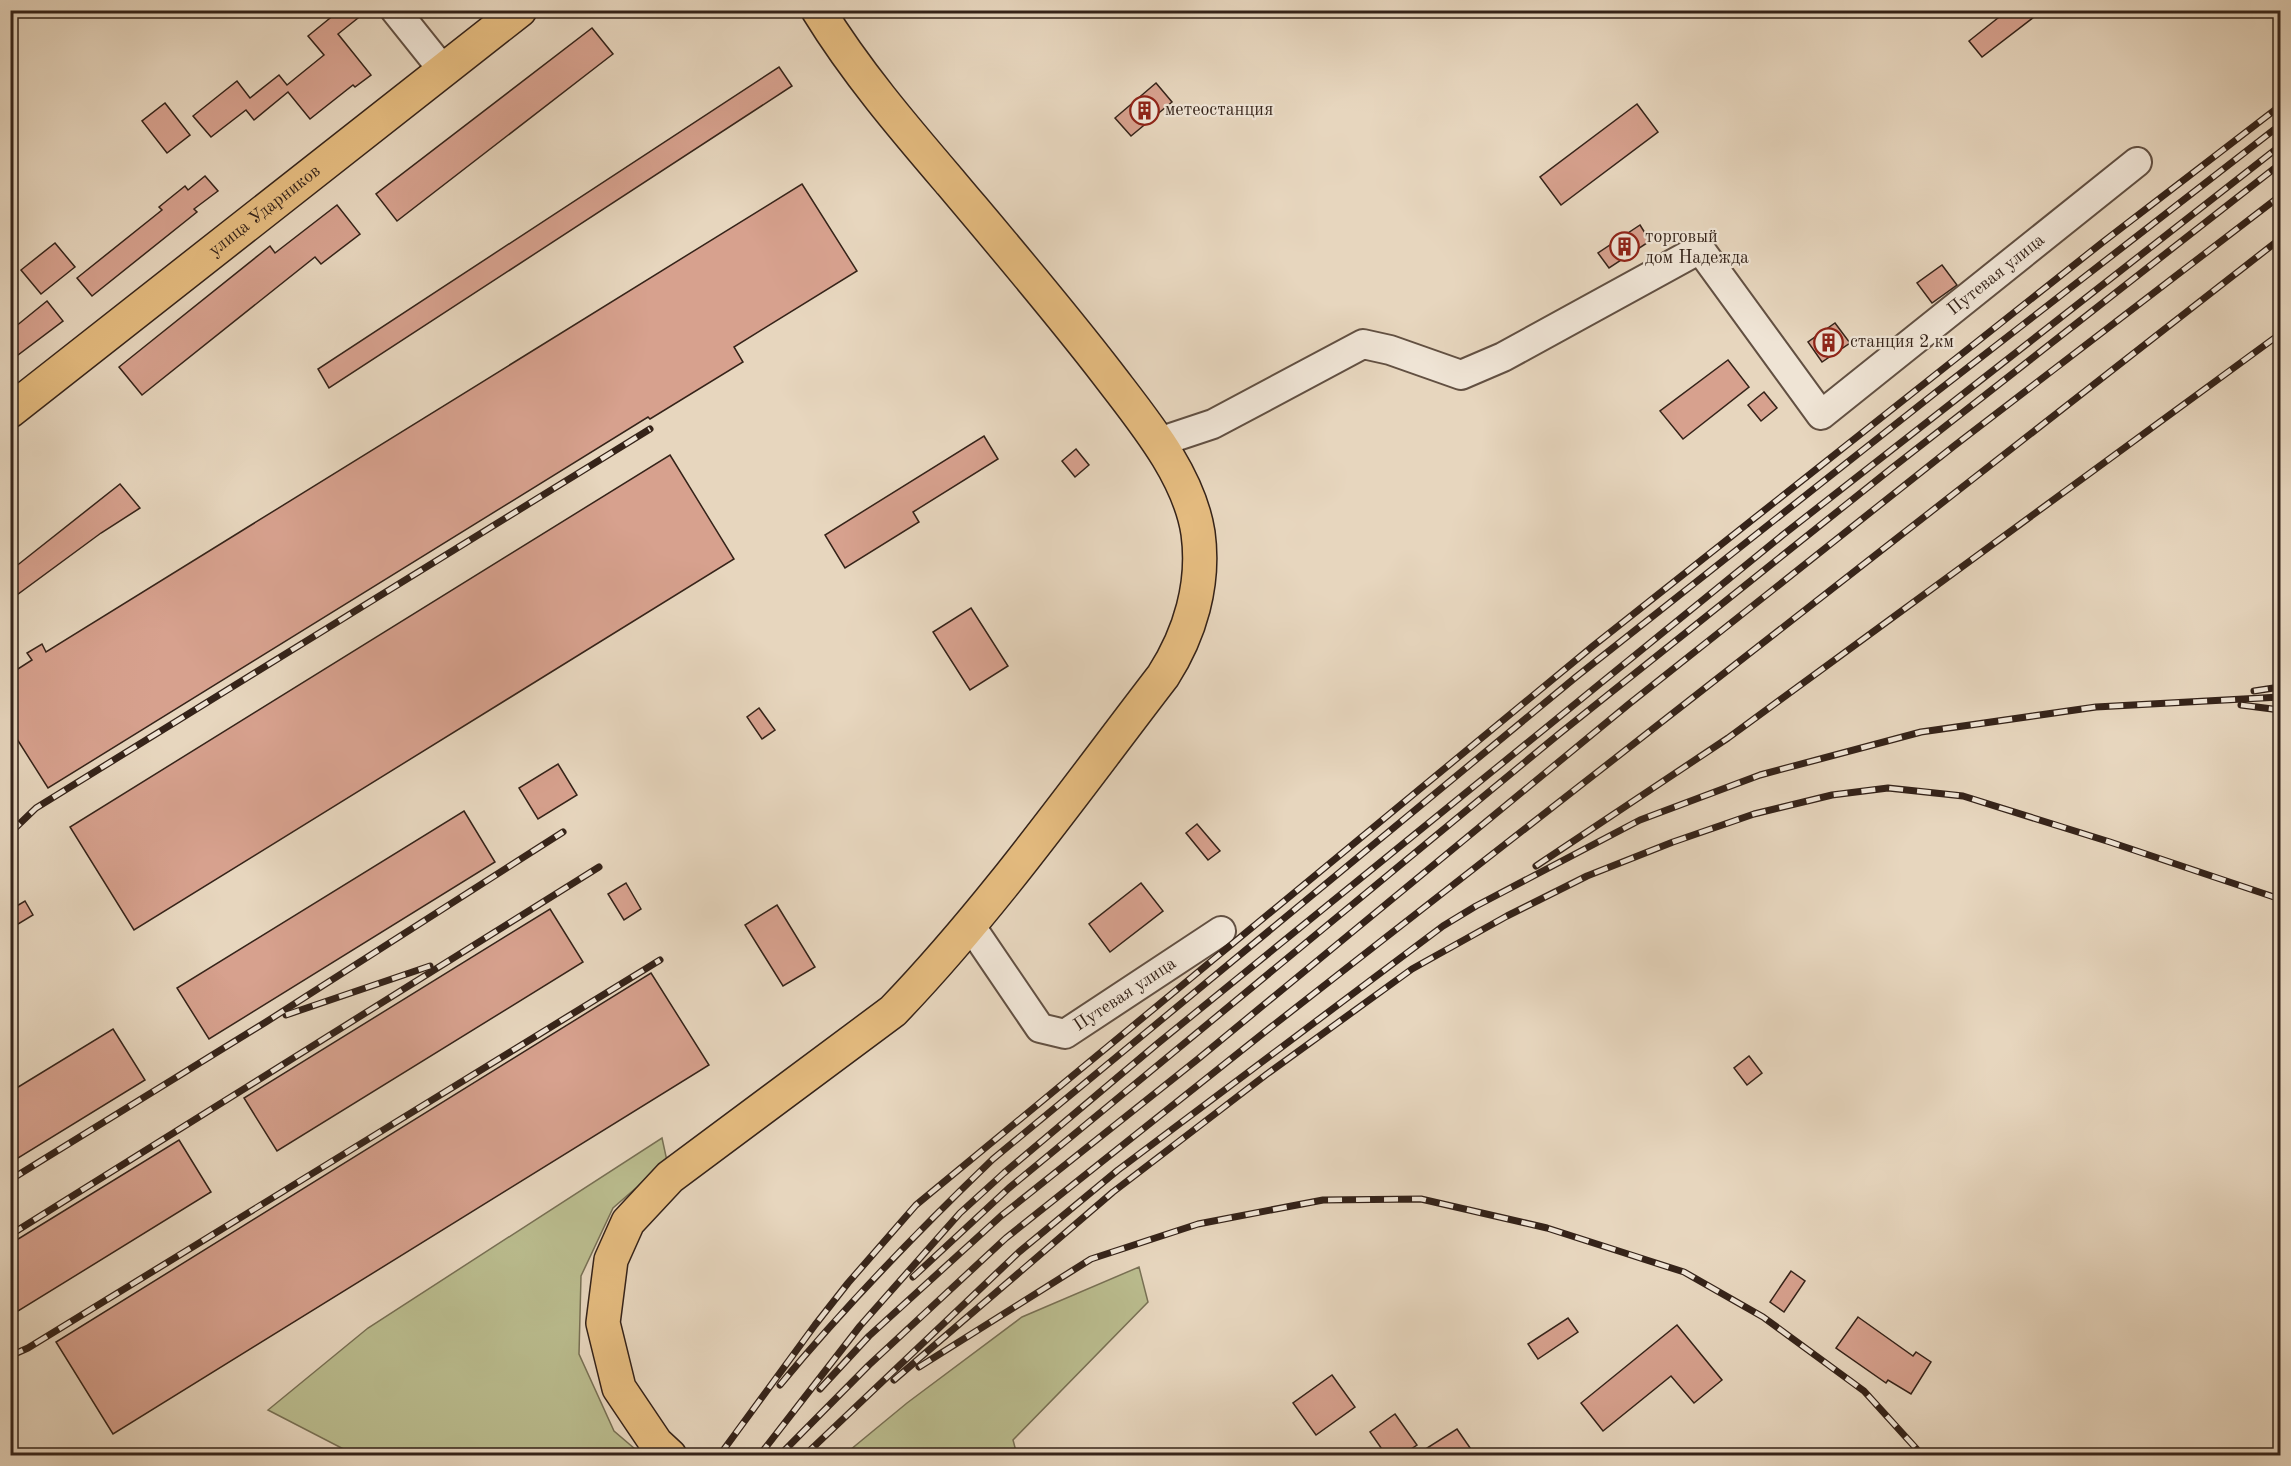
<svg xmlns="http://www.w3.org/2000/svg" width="2291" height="1466" viewBox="0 0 2291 1466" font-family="'Old Standard TT',serif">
<rect width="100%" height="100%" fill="#e7d6be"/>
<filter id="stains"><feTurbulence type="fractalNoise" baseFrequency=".00333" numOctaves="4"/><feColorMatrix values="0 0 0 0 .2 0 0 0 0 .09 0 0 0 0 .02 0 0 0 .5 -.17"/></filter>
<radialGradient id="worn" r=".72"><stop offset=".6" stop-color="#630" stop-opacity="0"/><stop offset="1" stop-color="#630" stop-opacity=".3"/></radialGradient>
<g fill="#babc8e" stroke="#787054" stroke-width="1.5">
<path d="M 662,1138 L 667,1161 L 613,1208 L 581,1276 L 579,1354 L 614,1431 L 642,1455 L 355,1455 L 268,1410 L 368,1328 Z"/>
<path d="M 1139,1267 L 1148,1302 L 1013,1440 L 1017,1455 L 844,1455 L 907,1403 L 1022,1317 Z"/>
</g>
<g fill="#d7a18e" stroke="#352319" stroke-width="1.5">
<path d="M 340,10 L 368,10 L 338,34 L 371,75 L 355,87 L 353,85 L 310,119 L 288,92 L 254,120 L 246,110 L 211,137 L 193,116 L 237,81 L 250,98 L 279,75 L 287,85 L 324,55 L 308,36 Z"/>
<path d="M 2008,10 L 2043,10 L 1982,57 L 1969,41 Z"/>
<path d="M 592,28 L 613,54 L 397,221 L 376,194 Z"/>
<path d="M 779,67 L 792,86 L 329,388 L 318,369 Z"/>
<path d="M 1156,83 L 1172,102 L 1131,136 L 1115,118 Z"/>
<path d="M 165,103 L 190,135 L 167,153 L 142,121 Z"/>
<path d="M 1637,104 L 1658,132 L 1561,205 L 1540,177 Z"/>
<path d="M 205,176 L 218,191 L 194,209 L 197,212 L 92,296 L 77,278 L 162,210 L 159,207 L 185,186 L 188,190 Z"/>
<path d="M 802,184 L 857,271 L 734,347 L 743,362 L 650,419 L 648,417 L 48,788 L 10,728 L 10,674 L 32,660 L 27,653 L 42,644 L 46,652 Z"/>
<path d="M 337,205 L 360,234 L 321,264 L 315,257 L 142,395 L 119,367 L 270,246 L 275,253 Z"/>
<path d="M 1640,225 L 1650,241 L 1609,268 L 1598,253 Z"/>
<path d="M 55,243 L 75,267 L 41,294 L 21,270 Z"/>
<path d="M 1942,265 L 1957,285 L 1932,303 L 1917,283 Z"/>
<path d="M 47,301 L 63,321 L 10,361 L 10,331 Z"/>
<path d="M 1835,323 L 1850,343 L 1822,362 L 1808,342 Z"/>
<path d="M 1728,360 L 1749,387 L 1683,439 L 1660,411 Z"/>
<path d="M 1764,392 L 1777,408 L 1761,421 L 1748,405 Z"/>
<path d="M 984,436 L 998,459 L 913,512 L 919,522 L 845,568 L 825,535 Z"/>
<path d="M 1076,449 L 1089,465 L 1075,477 L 1062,461 Z"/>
<path d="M 670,455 L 734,559 L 134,930 L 70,827 Z"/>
<path d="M 120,484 L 140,508 L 101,533 L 10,600 L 10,571 Z"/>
<path d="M 971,608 L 1008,666 L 970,690 L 933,632 Z"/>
<path d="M 759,708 L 775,730 L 762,739 L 747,717 Z"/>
<path d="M 558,764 L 577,795 L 538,819 L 519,788 Z"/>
<path d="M 464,811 L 495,862 L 209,1039 L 177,988 Z"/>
<path d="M 1197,824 L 1220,851 L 1208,860 L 1186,833 Z"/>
<path d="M 626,883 L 641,909 L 624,920 L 608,894 Z"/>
<path d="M 1141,883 L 1163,911 L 1110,952 L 1089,924 Z"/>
<path d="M 25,901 L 33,915 L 10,929 L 10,910 Z"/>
<path d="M 777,905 L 815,967 L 783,986 L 745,925 Z"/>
<path d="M 550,909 L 583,962 L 277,1151 L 244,1098 Z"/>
<path d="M 651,973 L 709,1065 L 113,1434 L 56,1342 Z"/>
<path d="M 113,1029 L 145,1080 L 10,1163 L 10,1092 Z"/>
<path d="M 1749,1056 L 1762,1073 L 1747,1085 L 1734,1068 Z"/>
<path d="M 179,1140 L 211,1192 L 10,1316 L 10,1244 Z"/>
<path d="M 1791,1271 L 1805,1281 L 1784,1312 L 1770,1302 Z"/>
<path d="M 1858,1317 L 1913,1356 L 1916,1352 L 1931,1362 L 1911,1394 L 1888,1380 L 1886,1383 L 1836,1348 Z"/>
<path d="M 1568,1318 L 1578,1332 L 1538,1359 L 1528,1344 Z"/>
<path d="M 1677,1325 L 1722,1380 L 1694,1403 L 1671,1376 L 1603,1431 L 1581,1403 Z"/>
<path d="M 1332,1375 L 1355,1407 L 1316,1435 L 1293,1403 Z"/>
<path d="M 1395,1414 L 1417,1445 L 1402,1455 L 1386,1455 L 1370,1432 Z"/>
<path d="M 1457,1429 L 1475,1455 L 1416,1455 Z"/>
</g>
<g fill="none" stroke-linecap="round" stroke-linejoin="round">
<defs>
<g id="minor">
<path d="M 395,10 L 443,70"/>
<path id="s1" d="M 1159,442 L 1213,424 L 1363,344 L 1390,350 L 1461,375 L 1503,357 L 1700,249 L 1821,415 L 2137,162"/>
<path id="s2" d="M 970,925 L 1040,1028 L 1065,1034 L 1221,931"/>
</g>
<g id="major">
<path id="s3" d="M 10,411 L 520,10"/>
<path d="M 670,1456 L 656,1443 L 619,1388 L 603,1323 L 611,1260 L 628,1222 L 670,1177 L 893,1011 C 992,908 1076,789 1163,676 C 1190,634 1205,584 1198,533 C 1189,474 1142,419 1107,373 C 1057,308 1004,246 951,183 C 904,128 856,72 818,10"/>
</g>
</defs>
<use href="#minor" stroke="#625042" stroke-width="32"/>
<use href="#major" stroke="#352319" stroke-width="36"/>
<use href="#minor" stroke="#efe4d5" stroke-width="28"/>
<use href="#major" stroke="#e4bb7f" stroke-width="33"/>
<defs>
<g id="rail">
<path d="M 2254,691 L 2280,687"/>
<path d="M 2241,705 L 2280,710"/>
<path d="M 10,833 L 36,808 L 650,429"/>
<path d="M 1536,866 L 1728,738 L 2280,334"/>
<path d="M 286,1015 L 430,966"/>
<path d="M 10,1180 L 266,1022 L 563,832"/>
<path d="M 10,1235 L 599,867"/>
<path d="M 913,1277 L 1009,1188 L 1559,734 L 1892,468 L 2280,164"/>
<path d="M 10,1356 L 28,1348 L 660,960"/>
<path d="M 919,1367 L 1091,1259 L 1198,1224 L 1323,1200 L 1421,1199 L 1547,1228 L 1684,1272 L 1763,1317 L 1864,1391 L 1923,1456"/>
<path d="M 894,1380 L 1113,1192 L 1267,1074 L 1412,969 L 1507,916 L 1587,876 L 1673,842 L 1754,814 L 1832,795 L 1888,788 L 1963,796 L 2110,842 L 2280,899"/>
<path d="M 780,1385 C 846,1305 918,1231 993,1159 L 1576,677 L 1935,393 L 2280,125"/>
<path d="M 820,1389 L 869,1336 L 1001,1216 L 1198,1059 L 1629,704 L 1954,446 L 2280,196"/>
<path d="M 719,1456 L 815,1325 L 848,1283 L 916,1205 L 1593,646 L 2103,242 L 2280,106"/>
<path d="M 759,1456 L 860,1326 L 960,1213 L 1004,1173 L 1157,1044 L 1784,534 L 2280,146"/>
<path d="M 779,1456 L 869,1365 L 1006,1238 L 1266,1031 L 2280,239"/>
<path d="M 804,1456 L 1019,1252 L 1118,1170 L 1443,926 L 1476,906 L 1640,820 L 1760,775 L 1921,732 L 2096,707 L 2280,697"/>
</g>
</defs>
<use href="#rail" stroke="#352319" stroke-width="7"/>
<use href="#rail" stroke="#efe4d5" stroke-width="4.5" stroke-dasharray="14" stroke-linecap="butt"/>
</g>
<defs>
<symbol id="building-ring" viewBox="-11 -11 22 22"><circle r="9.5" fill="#efe4d5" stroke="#8f2418" stroke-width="1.5"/><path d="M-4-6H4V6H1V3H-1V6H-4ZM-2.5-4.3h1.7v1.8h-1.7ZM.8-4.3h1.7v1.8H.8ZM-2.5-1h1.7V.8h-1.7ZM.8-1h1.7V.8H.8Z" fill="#8f2418"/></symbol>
</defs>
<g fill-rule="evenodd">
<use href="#building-ring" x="1128" y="94" width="33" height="33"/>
<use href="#building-ring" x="1608" y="230" width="33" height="33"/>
<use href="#building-ring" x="1812" y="326" width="33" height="33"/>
</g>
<g text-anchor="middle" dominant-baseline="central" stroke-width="4.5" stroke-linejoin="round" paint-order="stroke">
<g font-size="18" fill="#352319" stroke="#efe4d5" text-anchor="start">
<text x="1165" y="110">метеостанция</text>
<text x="1645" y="237">торговый<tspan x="1645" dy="21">дом Надежда</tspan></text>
<text x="1850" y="342">станция 2 км</text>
</g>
<g font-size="18" fill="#352319" stroke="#efe4d5">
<text stroke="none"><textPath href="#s3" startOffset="324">улица Ударников</textPath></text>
<text stroke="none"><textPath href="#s1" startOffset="1030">Путевая улица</textPath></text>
<text stroke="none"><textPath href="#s2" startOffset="222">Путевая улица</textPath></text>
</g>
</g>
<rect width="2291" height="1466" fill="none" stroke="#e7d6be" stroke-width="36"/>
<rect x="12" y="12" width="2267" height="1442" fill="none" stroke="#352319" stroke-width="3"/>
<rect x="18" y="18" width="2255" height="1430" fill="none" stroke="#352319" stroke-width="1.5"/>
<rect width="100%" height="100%" filter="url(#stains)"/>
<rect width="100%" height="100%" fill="url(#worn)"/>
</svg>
